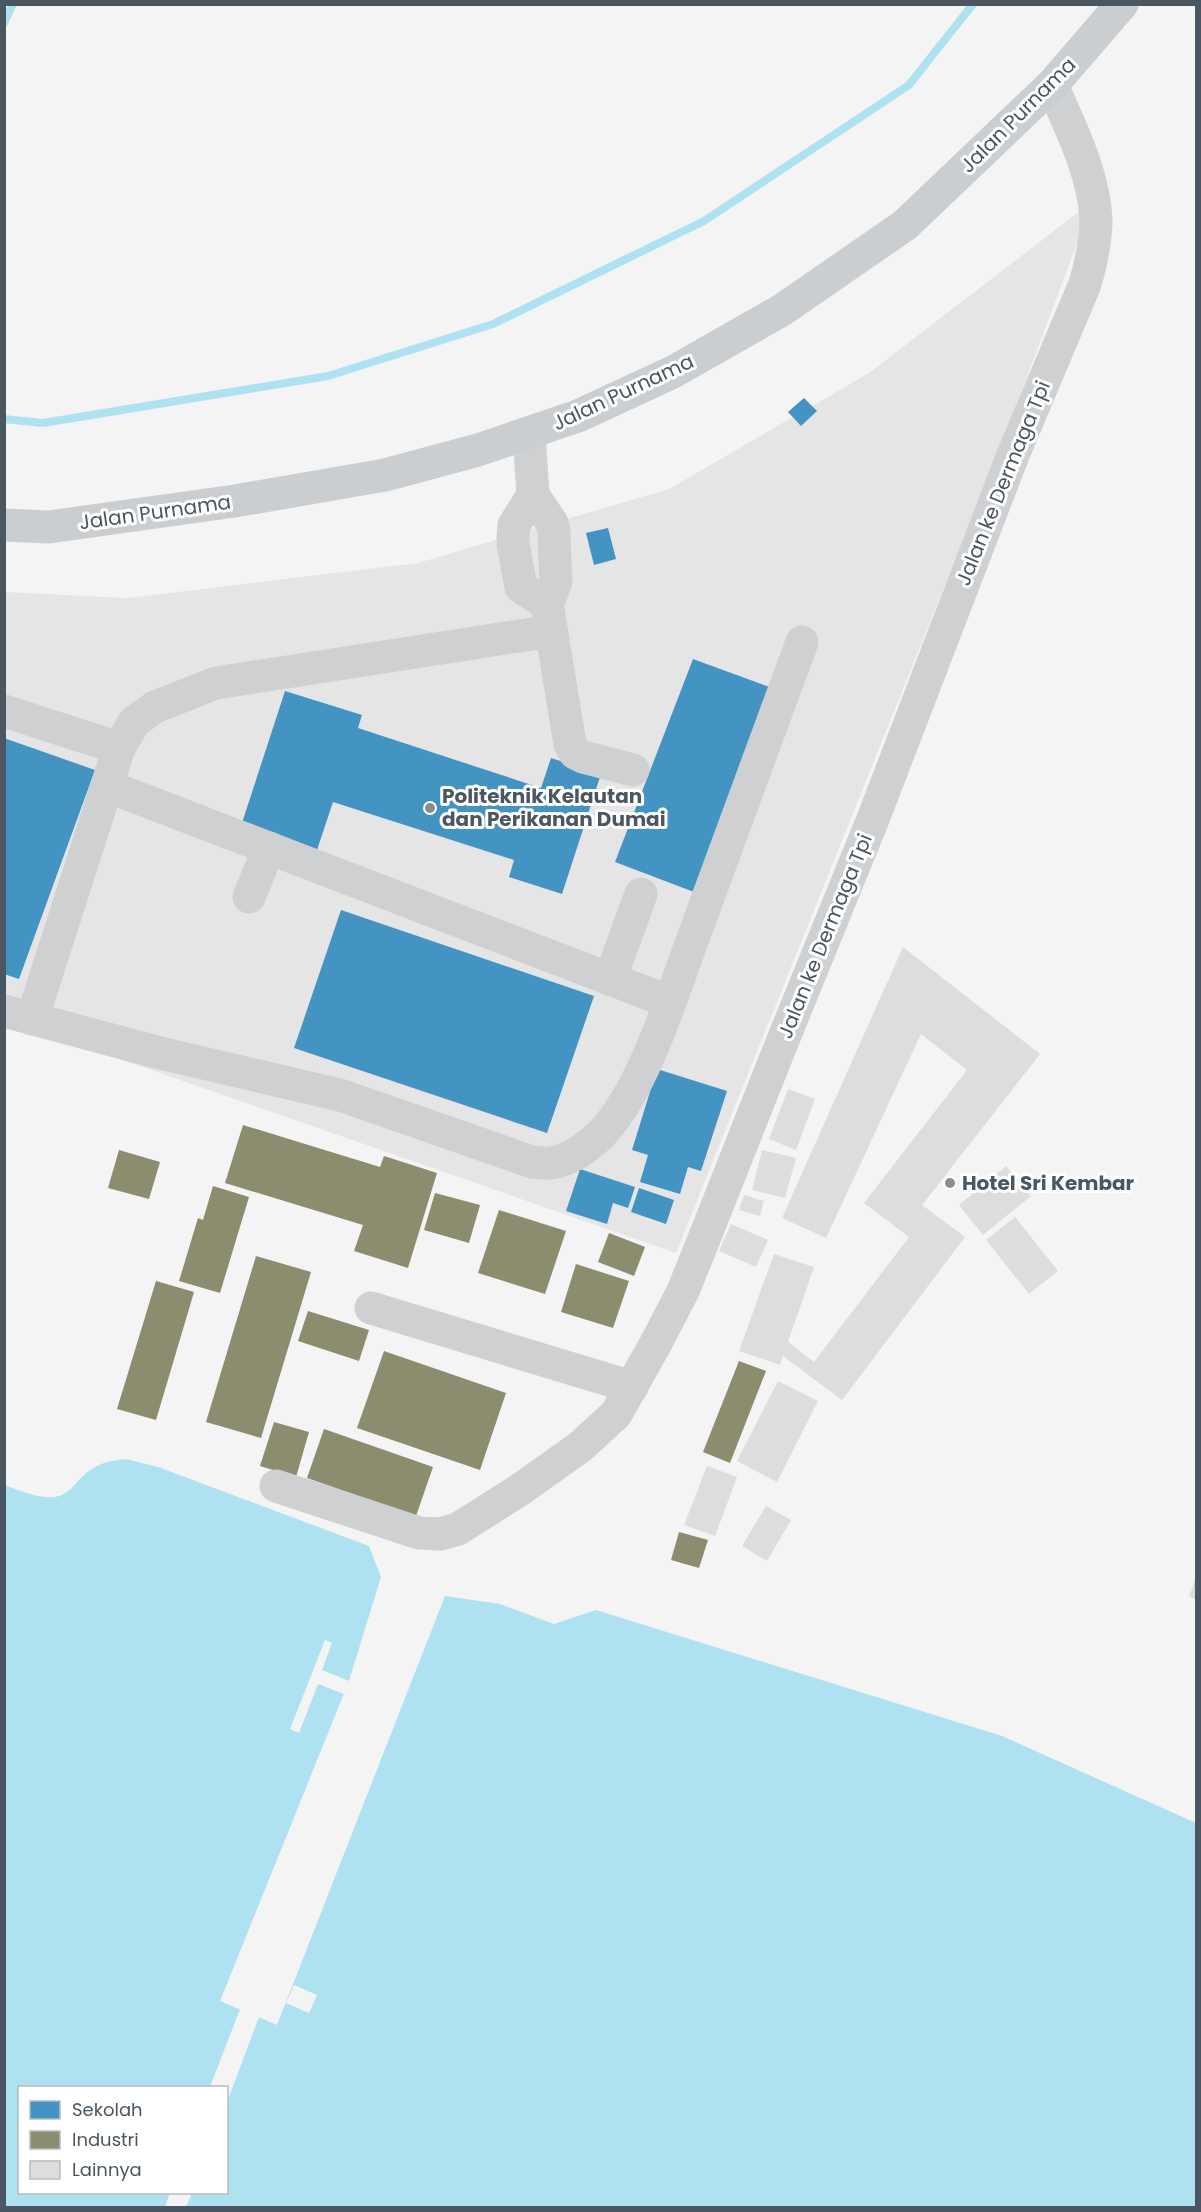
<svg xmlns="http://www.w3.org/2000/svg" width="1201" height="2212" viewBox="0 0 1201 2212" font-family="Poppins,sans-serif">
<rect width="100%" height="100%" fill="#f4f4f4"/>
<path fill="#e6e5e6" d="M 1093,201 L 1004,438 L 676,1253 L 5,1019 L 5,592 L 128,598 L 418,563 L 669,489 L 869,373 Z"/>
<path fill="#aee2f0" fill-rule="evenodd" d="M 126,1459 L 158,1467 L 369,1546 L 381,1577 L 349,1681 L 220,2001 L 277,2025 L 445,1596 L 500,1604 L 554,1624 L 596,1610 L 1002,1736 L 1196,1823 L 1196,2207 L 5,2207 L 4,1485 C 20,1490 42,1501 59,1496 C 70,1493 75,1483 84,1475 C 98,1463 108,1461 126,1459 ZM 20,2088 L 226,2088 L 226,2192 L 20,2192 Z"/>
<g fill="#f4f4f4">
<path d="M 325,1640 L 332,1643 L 322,1670 L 349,1681 L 344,1694 L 318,1684 L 299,1733 L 290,1729 Z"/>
<path d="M 294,1985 L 317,1995 L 309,2013 L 286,2003 Z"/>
<path d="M 240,2009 L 259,2017 L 227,2102 L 226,2088 L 210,2087 Z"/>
<path d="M 170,2193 L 192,2193 L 186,2207 L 165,2207 Z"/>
</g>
<g fill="#4393c3">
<path d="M 804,398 L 817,411 L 801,426 L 788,412 Z"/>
<path d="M 608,528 L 616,559 L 594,565 L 586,533 Z"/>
<path d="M 693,659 L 772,688 L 694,892 L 615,862 Z"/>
<path d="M 285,691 L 362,715 L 358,728 L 541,788 L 551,758 L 601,774 L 562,894 L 509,877 L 514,860 L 333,802 L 316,853 L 240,829 Z"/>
<path d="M 4,738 L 95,770 L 19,979 L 4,974 Z"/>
<path d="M 341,910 L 594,996 L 547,1133 L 294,1048 Z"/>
<path d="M 657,1069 L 727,1091 L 701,1171 L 688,1167 L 680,1194 L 640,1182 L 648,1155 L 632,1150 Z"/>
<path d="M 580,1169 L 635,1187 L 628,1208 L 613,1203 L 607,1224 L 566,1211 Z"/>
<path d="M 639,1188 L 674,1200 L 666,1224 L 631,1212 Z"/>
</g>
<g fill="#8c8c6e">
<path d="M 243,1125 L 380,1167 L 384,1156 L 437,1173 L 408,1268 L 354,1251 L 363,1225 L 225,1183 Z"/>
<path d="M 119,1150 L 160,1162 L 149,1199 L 108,1188 Z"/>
<path d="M 213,1186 L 249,1197 L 220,1293 L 179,1281 L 198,1218 L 203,1220 Z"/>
<path d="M 435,1193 L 480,1205 L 469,1243 L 424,1230 Z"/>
<path d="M 499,1210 L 566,1231 L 545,1294 L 478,1273 Z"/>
<path d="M 609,1233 L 645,1247 L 634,1276 L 598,1262 Z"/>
<path d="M 256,1256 L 311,1272 L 261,1438 L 206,1422 Z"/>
<path d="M 576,1264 L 629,1281 L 613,1328 L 561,1312 Z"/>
<path d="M 156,1281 L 194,1292 L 156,1420 L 117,1409 Z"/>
<path d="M 308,1311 L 369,1330 L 359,1361 L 298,1341 Z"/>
<path d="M 384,1351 L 506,1393 L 480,1470 L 357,1428 Z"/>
<path d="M 739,1361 L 766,1371 L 730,1463 L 703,1452 Z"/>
<path d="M 274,1422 L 309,1432 L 296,1477 L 260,1466 Z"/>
<path d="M 324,1429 L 433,1467 L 416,1516 L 307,1478 Z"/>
<path d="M 679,1532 L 708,1540 L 699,1568 L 671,1560 Z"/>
</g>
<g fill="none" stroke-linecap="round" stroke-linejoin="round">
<g stroke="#aee2f0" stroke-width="8">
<path d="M 4,23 L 13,4"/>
<path d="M 4,419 L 43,423 L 328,376 L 493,324 L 704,221 L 909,85 L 973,4"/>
</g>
</g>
<g fill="#ddddde">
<path d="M 903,947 L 1040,1054 L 922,1205 L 965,1237 L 842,1400 L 783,1356 L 780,1365 L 739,1351 L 774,1254 L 814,1267 L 788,1342 L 814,1362 L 909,1237 L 864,1203 L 967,1070 L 921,1034 L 826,1238 L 782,1218 Z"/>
<path d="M 788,1089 L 815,1099 L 796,1150 L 769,1139 Z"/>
<path d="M 762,1150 L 796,1158 L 785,1198 L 752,1190 Z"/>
<path d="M 1006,1166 L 1031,1196 L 983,1235 L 959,1205 Z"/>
<path d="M 744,1195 L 764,1201 L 760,1216 L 739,1210 Z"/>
<path d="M 1015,1217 L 1058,1271 L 1029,1294 L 986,1240 Z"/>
<path d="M 731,1224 L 768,1240 L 756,1267 L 719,1251 Z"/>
<path d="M 778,1381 L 818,1401 L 777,1482 L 737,1461 Z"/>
<path d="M 707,1466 L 737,1477 L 715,1536 L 684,1525 Z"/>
<path d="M 766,1506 L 791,1520 L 767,1561 L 742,1546 Z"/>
<path d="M 1196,1578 L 1196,1600 L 1189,1596 Z"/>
</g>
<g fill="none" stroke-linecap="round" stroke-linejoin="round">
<g stroke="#ced0d2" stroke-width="33">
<path d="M 529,433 L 533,495"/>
<path d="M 513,538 L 514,525 L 533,495 L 552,523 L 554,531"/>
<path d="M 513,544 L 521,587 L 547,604 L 556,582 L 554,536"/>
<path d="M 547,604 L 570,744 L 575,753 L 583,757 L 633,770"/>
<path d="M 4,711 L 119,748"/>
<path d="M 107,786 L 670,1002"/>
<path d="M 249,897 L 269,848"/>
<path d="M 610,979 L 641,894"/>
<path d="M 4,1011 L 160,1053 L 340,1095 L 532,1162 C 538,1162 545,1164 550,1163 C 570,1161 591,1145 604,1131 C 643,1089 672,996 692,941 C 729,842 765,742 802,642"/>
<path d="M 32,1019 L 119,748 L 134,722 L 155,707 L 216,683 L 551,631"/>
<path d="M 371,1308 L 632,1387"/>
<path d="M 276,1486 L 419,1533 L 440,1534 L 458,1529 L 518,1491 L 580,1447 L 616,1414 L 656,1343 L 683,1291 L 702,1244 L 781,1045 L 873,819 L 1013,455 L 1085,284 C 1091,263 1096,242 1096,220 C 1094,173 1070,127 1052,85"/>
</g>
<path stroke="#caced1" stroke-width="33" d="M 4,525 L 49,527 L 235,501 L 385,475 L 478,450 L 578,416 L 673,372 L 782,310 L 905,225 L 1052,85 L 1122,4"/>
</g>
<g fill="#868d94" stroke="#fff" stroke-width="2">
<circle cx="430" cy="808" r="6"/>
<circle cx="950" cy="1183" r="6"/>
</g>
<g text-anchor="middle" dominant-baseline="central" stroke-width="6" stroke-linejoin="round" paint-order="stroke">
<g font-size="20" fill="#4a5661" stroke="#fff">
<text transform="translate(1018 115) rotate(-45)">Jalan Purnama</text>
<text transform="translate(623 392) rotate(-25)">Jalan Purnama</text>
<text transform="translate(1003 483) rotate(-68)">Jalan ke Dermaga Tpi</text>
<text transform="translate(155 512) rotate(-8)">Jalan Purnama</text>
<text transform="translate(825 936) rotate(-68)">Jalan ke Dermaga Tpi</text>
</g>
<g font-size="20" font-weight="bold" fill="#4a5661" stroke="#fff" text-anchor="start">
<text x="442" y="796">Politeknik Kelautan<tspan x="442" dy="23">dan Perikanan Dumai</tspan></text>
<text x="962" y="1183">Hotel Sri Kembar</text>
</g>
</g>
<rect width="1201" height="2212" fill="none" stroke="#4a5661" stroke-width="12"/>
<rect x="18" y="2086" width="210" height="108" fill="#ffffff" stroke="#b7bbc0" stroke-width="1.5"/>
<rect x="30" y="2101" width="30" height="18" fill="#4393c3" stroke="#b7bbc0" stroke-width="1.5"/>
<text x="72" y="2116" font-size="18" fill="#4a5661">Sekolah</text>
<rect x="30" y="2131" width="30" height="18" fill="#8c8c6e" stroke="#b7bbc0" stroke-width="1.5"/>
<text x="72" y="2146" font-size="18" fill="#4a5661">Industri</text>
<rect x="30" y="2161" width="30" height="18" fill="#ddddde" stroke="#b7bbc0" stroke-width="1.5"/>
<text x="72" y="2176" font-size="18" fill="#4a5661">Lainnya</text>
</svg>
